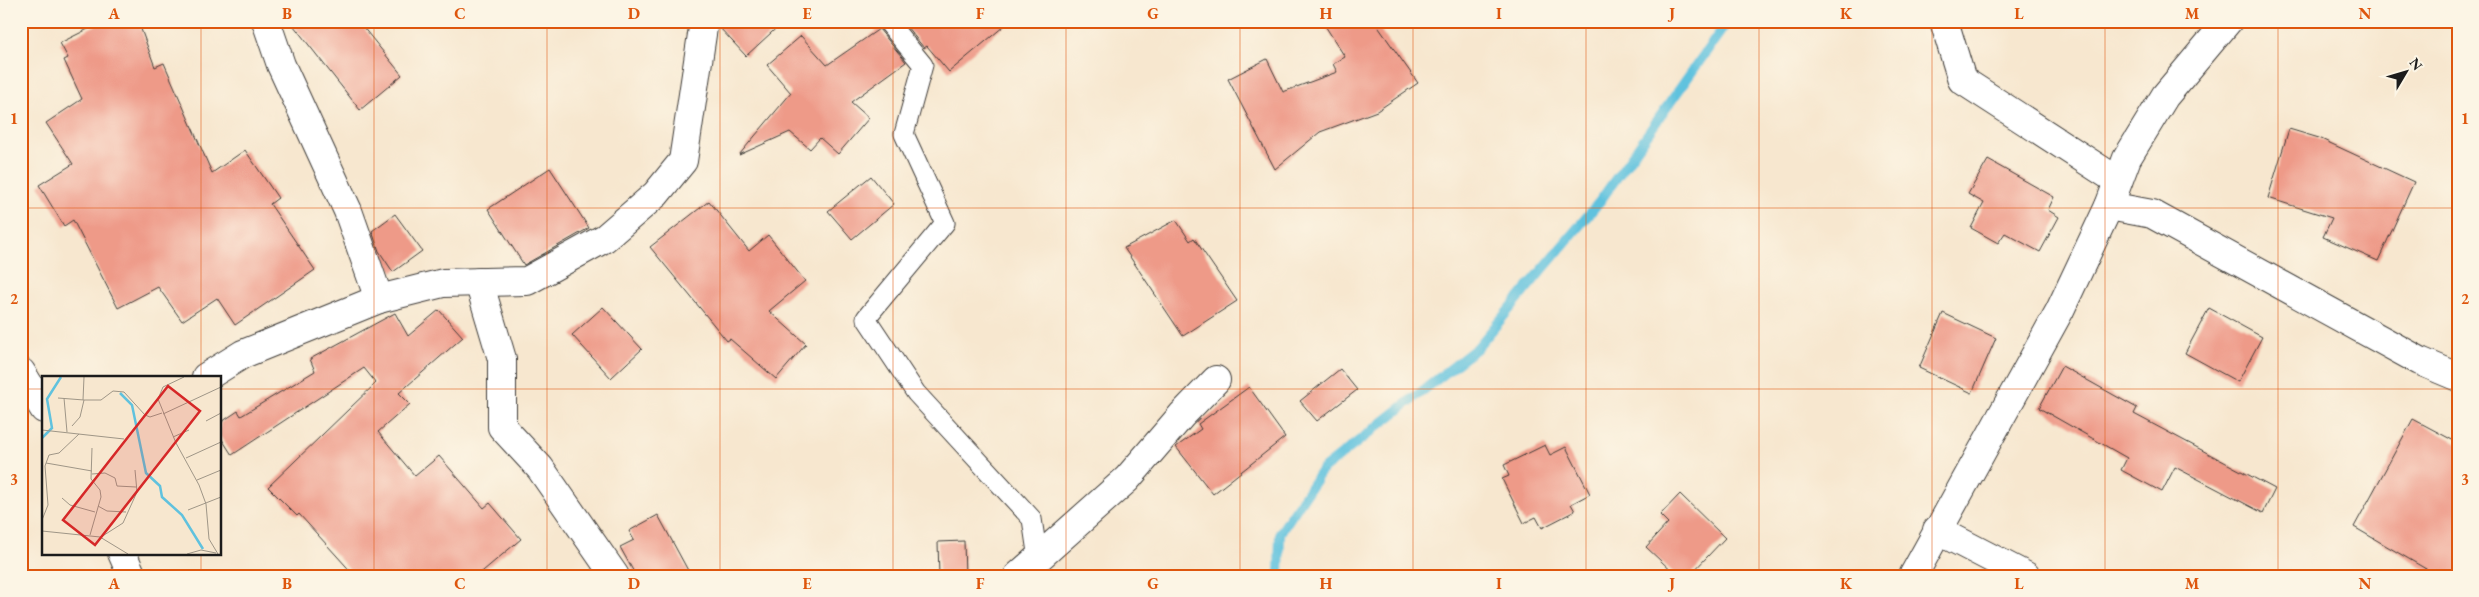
<svg xmlns="http://www.w3.org/2000/svg" width="2479" height="597" viewBox="0 0 2479 597" font-family="'EB Garamond',serif">
<rect width="100%" height="100%" fill="#fcf5e5"/>
<filter id="ink" filterUnits="userSpaceOnUse"><feTurbulence type="fractalNoise" baseFrequency=".02" numOctaves="2"/><feDisplacementMap in="SourceGraphic" scale="10" xChannelSelector="R" yChannelSelector="G"/><feConvolveMatrix kernelMatrix="1 2 1 2 8 2 1 2 1" color-interpolation-filters="sRGB"/></filter>
<filter id="wash" filterUnits="userSpaceOnUse"><feTurbulence type="fractalNoise" baseFrequency=".0096" numOctaves="4" result="noise"/><feDisplacementMap in="SourceGraphic" scale="20" xChannelSelector="R" yChannelSelector="G"/><feGaussianBlur stdDeviation="1.12" result="paint"/><feColorMatrix in="noise" values="0 0 0 0 0 0 0 0 0 0 0 0 0 0 0 0 0 1.4 0 .05"/><feComposite in="paint" operator="in"/></filter>
<g filter="url(#wash)">
<rect width="100%" height="100%" fill="#f7e7cf"/>
<g fill="none" stroke-linecap="round" stroke-linejoin="round">
<path stroke="#60c2de" stroke-width="10" d="M 1279,576 L 1280,533 L 1322,470 L 1477,348 L 1600,201 L 1728,21"/>
</g>
<g id="blocks">
<g fill="#ee9a88">
<path d="M 104,21 L 138,21 L 155,67 L 164,63 L 212,173 L 245,150 L 278,198 L 270,204 L 315,270 L 235,325 L 217,298 L 182,321 L 158,287 L 118,308 L 73,220 L 64,226 L 39,185 L 73,164 L 46,123 L 82,99 L 64,60 L 68,58 L 60,43 Z"/>
<path d="M 290,21 L 358,21 L 402,75 L 360,110 Z"/>
<path d="M 719,21 L 784,21 L 746,56 L 719,27 Z"/>
<path d="M 902,21 L 1010,21 L 949,72 L 927,46 L 924,48 Z"/>
<path d="M 1322,21 L 1374,21 L 1418,83 L 1377,111 L 1320,132 L 1275,169 L 1228,79 L 1267,59 L 1283,92 L 1337,72 L 1333,64 L 1345,57 Z"/>
<path d="M 879,29 L 906,62 L 851,102 L 869,118 L 838,154 L 820,138 L 810,149 L 790,132 L 739,155 L 791,93 L 767,65 L 801,36 L 827,65 Z"/>
<path d="M 2289,129 L 2319,138 L 2414,182 L 2378,261 L 2323,237 L 2332,218 L 2268,198 Z"/>
<path d="M 1988,160 L 2054,197 L 2048,210 L 2059,217 L 2040,252 L 2005,233 L 1998,243 L 1971,228 L 1984,203 L 1968,194 Z"/>
<path d="M 550,168 L 589,228 L 524,265 L 488,209 Z"/>
<path d="M 871,176 L 894,204 L 852,239 L 828,211 Z"/>
<path d="M 709,201 L 749,251 L 768,235 L 805,281 L 769,311 L 806,344 L 776,379 L 730,339 L 727,341 L 650,247 Z"/>
<path d="M 395,214 L 422,251 L 393,272 L 379,251 L 372,231 Z"/>
<path d="M 1176,220 L 1190,241 L 1194,238 L 1237,301 L 1183,336 L 1124,248 Z"/>
<path d="M 603,307 L 642,349 L 611,378 L 572,335 Z"/>
<path d="M 2209,308 L 2262,337 L 2238,382 L 2185,353 Z"/>
<path d="M 439,310 L 463,337 L 399,393 L 410,404 L 378,432 L 415,476 L 439,456 L 484,508 L 490,503 L 521,539 L 477,576 L 355,576 L 299,514 L 297,516 L 268,487 L 376,383 L 364,368 L 232,455 L 220,436 L 220,423 L 238,411 L 241,416 L 315,371 L 310,359 L 395,313 L 408,336 Z"/>
<path d="M 1943,313 L 1996,338 L 1972,393 L 1919,368 Z"/>
<path d="M 2062,366 L 2137,408 L 2134,414 L 2275,489 L 2263,513 L 2175,467 L 2162,492 L 2121,470 L 2127,458 L 2039,408 Z"/>
<path d="M 1340,369 L 1357,390 L 1317,421 L 1300,401 Z"/>
<path d="M 1249,387 L 1285,437 L 1213,494 L 1176,447 L 1201,429 L 1198,424 Z"/>
<path d="M 2413,419 L 2458,443 L 2458,576 L 2438,576 L 2354,527 Z"/>
<path d="M 1545,445 L 1550,455 L 1566,447 L 1590,494 L 1571,504 L 1575,511 L 1542,528 L 1536,517 L 1524,523 L 1502,479 L 1509,476 L 1504,465 Z"/>
<path d="M 1680,494 L 1725,538 L 1689,576 L 1677,576 L 1646,547 L 1668,523 L 1660,515 Z"/>
<path d="M 658,515 L 691,576 L 636,576 L 620,547 L 634,540 L 629,531 Z"/>
<path d="M 964,541 L 965,576 L 939,576 L 938,542 Z"/>
</g>
</g>
</g>
<g filter="url(#ink)">
<use href="#blocks" fill-opacity="0" stroke="#3d3a37" stroke-width="1"/>
<g fill="none" stroke-linecap="round" stroke-linejoin="round">
<defs>
<path id="service" d="M 887,21 L 923,65 L 904,134 L 945,223 L 866,318 L 916,393 L 1032,519 L 1038,559"/>
<g id="minor">
<path d="M 266,21 L 281,65 L 348,211 L 379,299"/>
<path d="M 1944,21 L 1962,80 L 2118,181"/>
<path d="M 2109,206 L 2152,214 L 2420,361 L 2458,377"/>
<path d="M 479,282 L 502,359 L 502,427 L 540,468 L 615,576"/>
<path d="M 206,377 L 243,354 L 379,299 L 443,283 L 527,281 L 605,238 L 656,194 L 683,161 L 704,21"/>
<path d="M 1937,530 L 2026,576"/>
<path d="M 1018,576 L 1127,479 L 1182,415 L 1216,380"/>
<path d="M 1913,576 L 2060,310 L 2109,206 L 2127,158 L 2165,96 L 2228,21"/>
</g>
<g id="secondary">
<path d="M 21,372 L 44,409"/>
<path d="M 122,553 L 132,576"/>
</g>
</defs>
<use href="#service" stroke="#3d3a37" stroke-width="21"/>
<use href="#minor" stroke="#3d3a37" stroke-width="30"/>
<use href="#secondary" stroke="#3d3a37" stroke-width="30"/>
<use href="#service" stroke="#fff" stroke-width="19"/>
<use href="#minor" stroke="#fff" stroke-width="28"/>
<use href="#secondary" stroke="#fff" stroke-width="28"/>
</g>
</g>
<path fill="none" stroke="#de560d" stroke-width="1" stroke-opacity="0.55" d="M 201,21 L 201,377M 374,21 L 374,576M 547,21 L 547,576M 720,21 L 720,576M 893,21 L 893,576M 1066,21 L 1066,576M 1240,21 L 1240,576M 1413,21 L 1413,576M 1586,21 L 1586,576M 1759,21 L 1759,576M 1932,21 L 1932,576M 2105,21 L 2105,576M 2278,21 L 2278,576M 21,208 L 2458,208M 21,389 L 44,389M 220,389 L 2458,389M 201,553 L 201,576"/>
<g transform="translate(42 376)">
<rect width="179" height="179" fill="#f7e7cf"/>
<path fill="none" stroke="#60c2de" stroke-width="2.5" d="M 78,17 L 90,29 L 104,97 L 118,110 L 120,121 L 140,139 L 161,173M 0,62 L 10,52 L 5,23 L 19,1"/>
<path fill="none" stroke="#9f9687" stroke-width="1" d="M 142,1 L 121,11 L 116,23 L 134,67 L 157,109 L 164,128 L 167,163 L 176,178M 16,22 L 42,24M 22,22 L 25,56M 41,24 L 42,1M 121,38 L 179,11M 164,45 L 179,37M 30,50 L 38,41 L 42,24 L 59,24 L 71,15 L 82,16 L 103,39 L 108,41 L 120,37M 0,54 L 82,63M 131,61 L 147,54M 144,82 L 179,66M 4,87 L 50,95M 50,98 L 63,97 L 73,102 L 75,110 L 94,111M 155,104 L 179,94M 20,122 L 28,129 L 53,136M 56,130 L 65,135 L 84,136M 146,134 L 179,121M 0,144 L 6,129 L 3,90 L 7,79 L 17,77 L 37,58M 0,155 L 58,161 L 86,178M 48,159 L 59,121 L 58,114 L 49,103 L 50,72M 59,161 L 81,147 L 95,116 L 93,94M 145,178 L 159,174 L 174,177"/>
<path fill="#d62828" fill-opacity="0.15" stroke="#d62828" stroke-width="2.5" d="M 126,10 L 158,35 L 53,169 L 21,144 Z"/>
<rect width="179" height="179" fill="none" stroke="#1c1c1c" stroke-width="2.5"/>
</g>
<rect width="2479" height="597" fill="none" stroke="#fcf5e5" stroke-width="55"/>
<g transform="translate(2406 72) rotate(52)" stroke="#fcf5e5" stroke-width="4" paint-order="stroke">
<path d="M0-4L9 19L0 12L-9 19Z" fill="#1c1c1c"/>
<text y="-8" font-size="14" font-weight="bold" text-anchor="middle" fill="#1c1c1c">N</text>
</g>
<rect x="28" y="28" width="2424" height="542" fill="none" stroke="#de560d" stroke-width="2"/>
<g font-size="16" text-anchor="middle" font-weight="bold" fill="#de560d">
<text x="114" y="19">A</text>
<text x="287" y="19">B</text>
<text x="460" y="19">C</text>
<text x="634" y="19">D</text>
<text x="807" y="19">E</text>
<text x="980" y="19">F</text>
<text x="1153" y="19">G</text>
<text x="1326" y="19">H</text>
<text x="1499" y="19">I</text>
<text x="1672" y="19">J</text>
<text x="1846" y="19">K</text>
<text x="2019" y="19">L</text>
<text x="2192" y="19">M</text>
<text x="2365" y="19">N</text>
<text x="14" y="124">1</text>
<text x="2465" y="124">1</text>
<text x="14" y="304">2</text>
<text x="2465" y="304">2</text>
<text x="14" y="485">3</text>
<text x="2465" y="485">3</text>
<text x="114" y="589">A</text>
<text x="287" y="589">B</text>
<text x="460" y="589">C</text>
<text x="634" y="589">D</text>
<text x="807" y="589">E</text>
<text x="980" y="589">F</text>
<text x="1153" y="589">G</text>
<text x="1326" y="589">H</text>
<text x="1499" y="589">I</text>
<text x="1672" y="589">J</text>
<text x="1846" y="589">K</text>
<text x="2019" y="589">L</text>
<text x="2192" y="589">M</text>
<text x="2365" y="589">N</text>
</g>
</svg>
